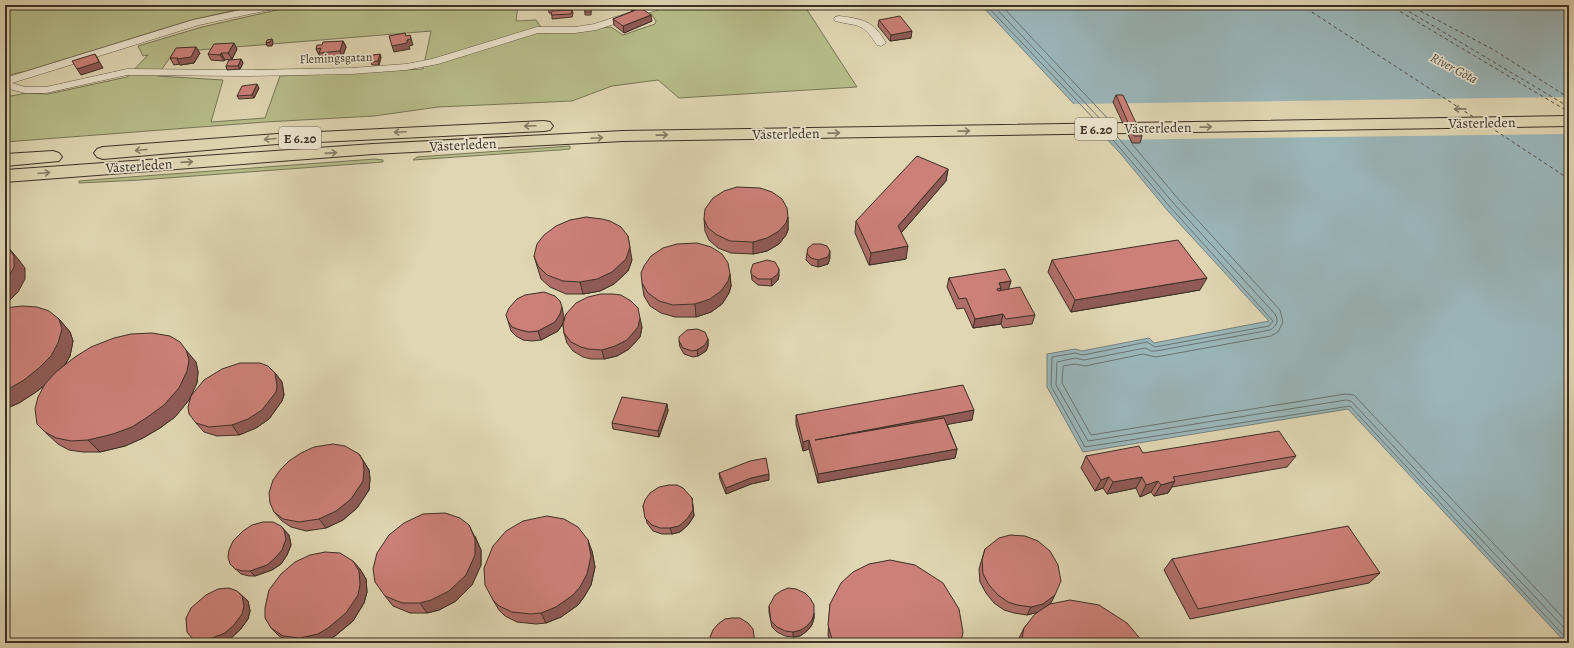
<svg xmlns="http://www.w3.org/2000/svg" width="1574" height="648" viewBox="0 0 1574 648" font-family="Alegreya,serif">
<rect width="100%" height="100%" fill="#e0d6b3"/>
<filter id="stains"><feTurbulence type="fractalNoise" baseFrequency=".005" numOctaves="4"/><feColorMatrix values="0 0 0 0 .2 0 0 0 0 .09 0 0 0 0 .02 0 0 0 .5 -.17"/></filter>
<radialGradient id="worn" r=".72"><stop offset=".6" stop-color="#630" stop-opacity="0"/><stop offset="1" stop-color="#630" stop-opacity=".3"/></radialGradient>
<g fill="#b6bd8a" stroke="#787658" fill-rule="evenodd">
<path d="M 5,5 L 258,5 L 191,20 L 26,71 L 5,76 Z"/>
<path d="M 299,5 L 518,5 L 516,21 L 536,20 L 545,33 L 611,27 L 623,35 L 655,24 L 656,21 L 650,12 L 673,5 L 804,5 L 857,87 L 679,98 L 658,80 L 612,86 L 572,101 L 438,107 L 374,116 L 265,122 L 5,142 L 5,97 L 27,93 L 48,94 L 127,77 L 148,55 L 143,56 L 138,46 L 202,27 ZM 431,31 L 423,69 L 280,76 L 265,118 L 211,122 L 223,80 L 157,76 L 174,52 Z"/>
<path d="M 570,146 L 570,149 L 559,150 L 413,160 L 417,157 Z"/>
<path d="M 375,159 L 383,160 L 383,162 L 140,180 L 79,183 L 79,181 L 103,179 Z"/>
</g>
<path fill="#9ab6b9" stroke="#74807e" d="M 981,5 L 1569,5 L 1569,643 L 1566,643 L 1348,409 L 1083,452 L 1047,387 L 1047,354 L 1075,349 L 1082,351 L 1149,338 L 1154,343 L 1269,321 L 1168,211 L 1120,153 Z"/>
<path fill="#e0d6b3" d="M 1569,97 L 1569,134 L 1105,140 L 1071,104 Z"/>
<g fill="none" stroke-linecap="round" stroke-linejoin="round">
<g stroke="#6a736f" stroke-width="1">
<path d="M 986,5 L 1097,122"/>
<path d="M 993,5 L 1103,122"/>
<path d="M 1001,5 L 1111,122"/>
<path d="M 1108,134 L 1171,208 L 1273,321 L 1269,326 L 1155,347 L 1147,342 L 1083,355 L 1075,353 L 1052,357 L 1051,386 L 1085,447 L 1350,406 L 1567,639 L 1568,643"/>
<path d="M 1115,134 L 1175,205 L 1275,314 C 1279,321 1277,326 1270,330 L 1156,351 L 1151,351 L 1145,348 L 1084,360 L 1075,358 L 1057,362 L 1056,385 L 1088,441 L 1346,400 L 1351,401 L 1569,633"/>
<path d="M 1132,144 L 1180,201 L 1280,310 L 1283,322 L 1278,332 L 1271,336 L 1156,357 L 1143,354 L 1085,366 L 1075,364 L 1063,366 L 1062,383 L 1091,435 L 1345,394 L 1354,395 L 1569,624"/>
</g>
<g stroke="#4e4b43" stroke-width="1" stroke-dasharray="3.5 3" stroke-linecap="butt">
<path d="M 1301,5 L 1475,118"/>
<path d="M 1389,5 L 1569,112"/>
<path d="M 1398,5 L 1569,107"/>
<path d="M 1409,5 L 1494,50 L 1569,98"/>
<path d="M 1490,127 L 1569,179"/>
</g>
<defs>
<g id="minor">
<path d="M 264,5 L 283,5 L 278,8 L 199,25 L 12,83 L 25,87 L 46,87 L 127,69 L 248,70 L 351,68 L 406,64 L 432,59 L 537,27 L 575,27 L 594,24 L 652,5 L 667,5 L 666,7 L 596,30 L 575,33 L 538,33 L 438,64 L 406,70 L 351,74 L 248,76 L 127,75 L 46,93 L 25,93 L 5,88 L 5,78 L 193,20 Z"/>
<path d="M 839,16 C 863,19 874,21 886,43 L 881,46 L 877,45 C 862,22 860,27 835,21 L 834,19 L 835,17 Z"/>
</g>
<g id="trunk">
<path d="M 1569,116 L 1569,126 L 623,141 L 373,154 L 5,182 L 5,170 L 373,144 L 623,131 Z"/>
<path d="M 544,121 L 550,122 L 553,126 L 550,130 L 544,131 L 277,144 L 103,159 L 97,157 L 94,153 L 97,149 L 103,147 L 277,134 Z"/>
<path d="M 53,151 L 59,153 L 62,157 L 59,161 L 5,166 L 5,154 Z"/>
</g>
</defs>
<use href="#minor" stroke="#645a48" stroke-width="1"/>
<use href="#trunk" stroke="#3b3025" stroke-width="2"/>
<use href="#minor" fill="#ebe4ce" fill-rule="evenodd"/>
<use href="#trunk" fill="#e0d6b3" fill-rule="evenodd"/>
</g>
<g fill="#af6e68" stroke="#3b3025">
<path d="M 548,5 L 591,5 L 591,15 L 585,15 L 585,8 L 558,10 L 572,10 L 573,13 L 572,17 L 552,19 L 552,13 L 549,13 Z"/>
<path d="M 593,5 L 603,5 L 603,8 L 593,9 Z"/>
<path d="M 628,5 L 649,5 L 649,8 L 642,9 L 652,21 L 624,33 L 614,25 L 613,19 L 636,10 L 632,11 Z"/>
<path d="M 879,20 L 911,38 L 890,41 L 878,26 Z"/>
<path d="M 343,41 L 346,47 L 342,58 L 322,59 L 320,55 L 319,55 L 316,49 L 322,45 Z"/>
<path d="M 237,49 L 232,59 L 225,60 L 224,61 L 211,60 L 208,54 Z"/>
<path d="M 200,53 L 194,63 L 180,65 L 180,64 L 174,65 L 170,58 Z"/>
<path d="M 381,57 L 379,65 L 372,65 L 371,62 Z"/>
<path d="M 241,59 L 243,63 L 240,69 L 227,70 L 226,66 Z"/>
<path d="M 259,88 L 254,98 L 239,99 L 237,96 Z"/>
<path d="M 1116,95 L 1142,136 L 1140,143 L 1132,143 L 1113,102 Z"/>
<path d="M 948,169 L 946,181 L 901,233 L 906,259 L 869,265 L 855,233 L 856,221 Z"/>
<path d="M 788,217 L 788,230 L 786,235 L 779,244 L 767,251 L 753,254 L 731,253 L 718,248 L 709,240 L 705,231 L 704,219 Z"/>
<path d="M 807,253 L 830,258 L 828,264 L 818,267 L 811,265 L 806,260 Z"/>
<path d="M 534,256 L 632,260 L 628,271 L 614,284 L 600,291 L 583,294 L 566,294 L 550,287 L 541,279 Z"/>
<path d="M 1052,260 L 1200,290 L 1071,312 L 1048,272 Z"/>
<path d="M 751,270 L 779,275 L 778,280 L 772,286 L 758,285 L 752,280 Z"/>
<path d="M 730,274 L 731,286 L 729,293 L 722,304 L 711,312 L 696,317 L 675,317 L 661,313 L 650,306 L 644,296 L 642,283 Z"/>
<path d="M 949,278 L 1011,281 L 1008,289 L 1035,315 L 1032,324 L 1003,328 L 1001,324 L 973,328 L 964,308 L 957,309 L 947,287 Z"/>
<path d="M 5,308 L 59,319 L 70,332 L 73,341 L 70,356 L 65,365 L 196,362 L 198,372 L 197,383 L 189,400 L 175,417 L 160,428 L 143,438 L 125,446 L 100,452 L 83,452 L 69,450 L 58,444 L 45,432 L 44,386 L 36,392 L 19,403 L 5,409 Z"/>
<path d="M 564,317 L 564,321 L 642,327 L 640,337 L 629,349 L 617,356 L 604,359 L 591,359 L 583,357 L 573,351 L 567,343 L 564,333 L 563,324 L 558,331 L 541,340 L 532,341 L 523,340 L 516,336 L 511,331 L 508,321 Z"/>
<path d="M 708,339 L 708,346 L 706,351 L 698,356 L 693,357 L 684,354 L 680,347 L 679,341 Z"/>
<path d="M 275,373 L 282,382 L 284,395 L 282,401 L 269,419 L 256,428 L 239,435 L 217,436 L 204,432 L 196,423 Z"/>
<path d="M 667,404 L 668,411 L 659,437 L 613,429 L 612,423 Z"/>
<path d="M 796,415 L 972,420 L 947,424 L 957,449 L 955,458 L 818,483 L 809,449 L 803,451 L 796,424 Z"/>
<path d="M 1143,453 L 1296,456 L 1287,467 L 1172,487 L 1168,493 L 1154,496 L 1151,492 L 1140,497 L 1136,488 L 1107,494 L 1103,488 L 1095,491 L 1081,468 L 1086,456 Z"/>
<path d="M 359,454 L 369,470 L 370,479 L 369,490 L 357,508 L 343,520 L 326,528 L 306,531 L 291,527 L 282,521 L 274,512 Z"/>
<path d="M 719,473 L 769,480 L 751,484 L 726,494 L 720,479 Z"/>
<path d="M 692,498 L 694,516 L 688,525 L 680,532 L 672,534 L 662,534 L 653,531 L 647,523 L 643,506 Z"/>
<path d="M 281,526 L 289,535 L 291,545 L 287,555 L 281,564 L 272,570 L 255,576 L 249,576 L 241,574 L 230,564 Z"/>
<path d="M 475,536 L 481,550 L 481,565 L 472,585 L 456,601 L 439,610 L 427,613 L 410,613 L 393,606 L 385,596 Z"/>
<path d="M 985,549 L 1051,603 L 1041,610 L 1143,643 L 1018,643 L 1019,638 L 1024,628 L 1038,612 L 1027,615 L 1014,613 L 1004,610 L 994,603 L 986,593 L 980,582 L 979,569 Z"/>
<path d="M 592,551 L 595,567 L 591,585 L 584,597 L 578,605 L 561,617 L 546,623 L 536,624 L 517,622 L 505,616 L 499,610 L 493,600 Z"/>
<path d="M 1172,559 L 1380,573 L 1369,583 L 1190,619 L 1164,570 Z"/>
<path d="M 360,569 L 366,579 L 367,592 L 364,603 L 353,621 L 335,636 L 325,641 L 318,643 L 291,643 L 279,636 L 271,628 Z"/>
<path d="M 248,601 L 250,611 L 248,619 L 240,630 L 231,638 L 218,643 L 199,643 L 192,638 Z"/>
<path d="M 830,604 L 961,643 L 830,643 L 828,635 Z"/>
<path d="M 769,606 L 814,613 L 814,618 L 812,625 L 807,631 L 800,636 L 793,637 L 785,636 L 777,632 L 772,627 L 769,612 Z"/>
</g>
<g fill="#8f5a55" stroke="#3b3025">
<path d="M 631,5 L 649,5 L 649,8 L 632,11 Z"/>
<path d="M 651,15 L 652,21 L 624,33 L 623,26 Z"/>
<path d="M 912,31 L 911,38 L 890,41 L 891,35 Z"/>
<path d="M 410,35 L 413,45 L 409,46 L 410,49 L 394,52 L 392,46 L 408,40 Z"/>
<path d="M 272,39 L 273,42 L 272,46 L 267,46 L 266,43 Z"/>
<path d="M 343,41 L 346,47 L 342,58 L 340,51 Z"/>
<path d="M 234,43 L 237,49 L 232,59 L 228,53 Z"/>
<path d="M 196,47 L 200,53 L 194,63 L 180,65 L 177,59 Z"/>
<path d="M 221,53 L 225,60 L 224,61 L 220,55 Z"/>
<path d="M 95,54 L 103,68 L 81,75 L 77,69 Z"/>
<path d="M 380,54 L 381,57 L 379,65 L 378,61 Z"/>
<path d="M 241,59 L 243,63 L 240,69 L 238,66 Z"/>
<path d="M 257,84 L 259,88 L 254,98 L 252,95 Z"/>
<path d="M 948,169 L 946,181 L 896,239 L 898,226 Z"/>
<path d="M 788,217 L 788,230 L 786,235 L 779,244 L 767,251 L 753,254 L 753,242 Z"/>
<path d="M 628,236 L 632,260 L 628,271 L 614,284 L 600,291 L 583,294 L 580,282 Z"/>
<path d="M 908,246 L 906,259 L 869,265 L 871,253 Z"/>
<path d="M 8,247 L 19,260 L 25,268 L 25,279 L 18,292 L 5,305 L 5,281 Z"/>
<path d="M 830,251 L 830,258 L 828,264 L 818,267 L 818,260 Z"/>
<path d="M 779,269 L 779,275 L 778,280 L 772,286 L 771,279 Z"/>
<path d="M 730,274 L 731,286 L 729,293 L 722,304 L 711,312 L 696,317 L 695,304 Z"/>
<path d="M 1207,278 L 1200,290 L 1071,312 L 1075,300 Z"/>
<path d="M 1011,281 L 1008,291 L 1000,292 L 1001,288 L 999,283 Z"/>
<path d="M 562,307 L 564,317 L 563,323 L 558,331 L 541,340 L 538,331 Z"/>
<path d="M 1003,314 L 1001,324 L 973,328 L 975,319 Z"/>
<path d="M 640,318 L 642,327 L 640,337 L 629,349 L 617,356 L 604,359 L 602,350 Z"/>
<path d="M 59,319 L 70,332 L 73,341 L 70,356 L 63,368 L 51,380 L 36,392 L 19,403 L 5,409 L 5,391 Z"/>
<path d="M 708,339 L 708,346 L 706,351 L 698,356 L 697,350 Z"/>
<path d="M 186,350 L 196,362 L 198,372 L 197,383 L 189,400 L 175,417 L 160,428 L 143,438 L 125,446 L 100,452 L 88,440 Z"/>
<path d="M 275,373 L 282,382 L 284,395 L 282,401 L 269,419 L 256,428 L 239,435 L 232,425 Z"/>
<path d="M 667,404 L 668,411 L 659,437 L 658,431 Z"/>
<path d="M 974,410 L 972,420 L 814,449 L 815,440 Z"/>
<path d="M 809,440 L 809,449 L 803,451 L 803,442 Z"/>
<path d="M 957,449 L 955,458 L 818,483 L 818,474 Z"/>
<path d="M 359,454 L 369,470 L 370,479 L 369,490 L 357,508 L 343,520 L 326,528 L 319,519 Z"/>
<path d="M 769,474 L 769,480 L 751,484 L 726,494 L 726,488 L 751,478 Z"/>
<path d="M 1109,477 L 1103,488 L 1095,491 L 1101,480 Z"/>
<path d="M 1142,477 L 1136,488 L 1107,494 L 1113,482 Z"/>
<path d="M 1158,481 L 1151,492 L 1140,497 L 1146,485 Z"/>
<path d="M 1175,481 L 1168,493 L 1154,496 L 1161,485 Z"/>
<path d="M 692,498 L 694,516 L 688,525 L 680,532 L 672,534 L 670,528 Z"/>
<path d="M 469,525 L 481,550 L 481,565 L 472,585 L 456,601 L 439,610 L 427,613 L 420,603 Z"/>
<path d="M 284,530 L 289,535 L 291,545 L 287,555 L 281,564 L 272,570 L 255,576 L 250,571 Z"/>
<path d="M 588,540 L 592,551 L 595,567 L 591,585 L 584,597 L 578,605 L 561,617 L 546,623 L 541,613 Z"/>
<path d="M 353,561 L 360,569 L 366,579 L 367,592 L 364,603 L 353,621 L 335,636 L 325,641 L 318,643 L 306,643 L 300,638 Z"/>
<path d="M 237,591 L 248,601 L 250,611 L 248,619 L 240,630 L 231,638 L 218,643 L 211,643 L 207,640 Z"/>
<path d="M 1055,595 L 1051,603 L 1039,612 L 1027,615 L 1031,607 Z"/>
<path d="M 814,613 L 814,618 L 812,625 L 807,631 L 800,636 L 793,637 L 793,632 Z"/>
</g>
<g fill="#cc8079" stroke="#3b3025">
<rect x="548" y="5" width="8" height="2"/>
<rect x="585" y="8" width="6" height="4"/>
<path d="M 641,8 L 651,15 L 623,26 L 613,19 Z"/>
<path d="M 572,10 L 571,14 L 551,15 L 552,11 Z"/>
<path d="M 900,16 L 912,31 L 891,35 L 879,20 Z"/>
<path d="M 405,33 L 406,36 L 410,35 L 411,39 L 407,40 L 407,43 L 392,46 L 389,36 Z"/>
<path d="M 272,39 L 270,42 L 266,43 L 267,40 Z"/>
<path d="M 343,41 L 340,51 L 319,53 L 321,48 L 316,49 L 317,45 L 322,45 L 323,42 Z"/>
<path d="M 234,43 L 228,53 L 221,53 L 220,55 L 208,54 L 214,44 Z"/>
<path d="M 196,47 L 191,57 L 177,59 L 178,58 L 170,58 L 176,48 Z"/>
<path d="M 95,54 L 99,62 L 77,69 L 72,61 Z"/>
<path d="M 380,54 L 378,61 L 371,62 L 373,55 Z"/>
<path d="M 241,59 L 238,66 L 226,66 L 229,60 Z"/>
<path d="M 257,84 L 252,95 L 237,96 L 242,86 Z"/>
<path d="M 1116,95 L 1123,95 L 1142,136 L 1134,136 Z"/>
<path d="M 917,156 L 948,169 L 898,226 L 908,246 L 871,253 L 856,221 Z"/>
<path d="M 737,187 L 760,188 L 772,192 L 782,199 L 787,208 L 788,217 L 786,223 L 779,231 L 767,238 L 753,242 L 730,241 L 717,235 L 708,228 L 704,219 L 705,209 L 713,198 L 724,191 Z"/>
<path d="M 586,217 L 602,219 L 610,221 L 621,227 L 628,236 L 630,247 L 626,259 L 612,272 L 597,279 L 580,282 L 563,281 L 547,275 L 538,266 L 534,256 L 537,244 L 544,235 L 556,226 L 570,220 Z"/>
<path d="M 1178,240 L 1207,278 L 1075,300 L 1052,260 Z"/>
<path d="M 697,243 L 711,247 L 722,254 L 728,263 L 730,274 L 728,281 L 721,291 L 710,299 L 695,304 L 673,305 L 659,301 L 648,293 L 642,283 L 641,273 L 644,266 L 651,256 L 663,248 L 677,244 Z"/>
<path d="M 813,244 L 821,244 L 827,246 L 830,251 L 828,257 L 818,260 L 811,258 L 807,253 L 808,248 Z"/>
<path d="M 5,246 L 8,247 L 14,256 L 14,267 L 7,280 L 5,281 Z"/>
<path d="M 767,260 L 775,262 L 779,269 L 778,274 L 771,279 L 758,279 L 751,274 L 751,270 L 753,264 Z"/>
<path d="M 1005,269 L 1011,281 L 999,283 L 1001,288 L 997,289 L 998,291 L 1020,287 L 1035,315 L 1006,319 L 1003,314 L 975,319 L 966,298 L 959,299 L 949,278 Z"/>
<path d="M 544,292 L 555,296 L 560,301 L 562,307 L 560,314 L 555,322 L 538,331 L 529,332 L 520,330 L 512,327 L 508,321 L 506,315 L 509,308 L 517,299 L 525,295 Z"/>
<path d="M 601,294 L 613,294 L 621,295 L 631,301 L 638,308 L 640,318 L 638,327 L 627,340 L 615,346 L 602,350 L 588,349 L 581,347 L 571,342 L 564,333 L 563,324 L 566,314 L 576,303 L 588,297 Z"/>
<path d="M 22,306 L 37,307 L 49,311 L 59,319 L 62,329 L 58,343 L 51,356 L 39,368 L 24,380 L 5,391 L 5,308 Z"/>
<path d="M 697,329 L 705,332 L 708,339 L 705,345 L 697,350 L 692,351 L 683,348 L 679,341 L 679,337 L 687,330 Z"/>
<path d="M 152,333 L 170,336 L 180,342 L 186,350 L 189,360 L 187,371 L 179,388 L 164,405 L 149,416 L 132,427 L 113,434 L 88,440 L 71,441 L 56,438 L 45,432 L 37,424 L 35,409 L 38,397 L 45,384 L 56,372 L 75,357 L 91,347 L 114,338 L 131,334 Z"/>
<path d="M 240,363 L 260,363 L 268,366 L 275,373 L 277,386 L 276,392 L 262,410 L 248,419 L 232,425 L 209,427 L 196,423 L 189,414 L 188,407 L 191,396 L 204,380 L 222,369 Z"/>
<path d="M 963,385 L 974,410 L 815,440 L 944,418 L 957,449 L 818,474 L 809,440 L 803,442 L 796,415 Z"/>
<path d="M 622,397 L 667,404 L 658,431 L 612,423 Z"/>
<path d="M 1279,431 L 1296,456 L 1173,477 L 1175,481 L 1161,485 L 1158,481 L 1146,485 L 1142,477 L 1113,482 L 1109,477 L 1101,480 L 1086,456 L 1139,446 L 1143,453 Z"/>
<path d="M 333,444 L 345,446 L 359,454 L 363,461 L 364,470 L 363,481 L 351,499 L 336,511 L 319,519 L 299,522 L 283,519 L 274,512 L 270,503 L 269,493 L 273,480 L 280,470 L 289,461 L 301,453 L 314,447 Z"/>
<path d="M 766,458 L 769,474 L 751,478 L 726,488 L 719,473 L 750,461 Z"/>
<path d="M 669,485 L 677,485 L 683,488 L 692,498 L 693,510 L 687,519 L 679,526 L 670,528 L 660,528 L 652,525 L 645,518 L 643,506 L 645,500 L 650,493 L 659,487 Z"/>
<path d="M 445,513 L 460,518 L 469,525 L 475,539 L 475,555 L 466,575 L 449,591 L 431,600 L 420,603 L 402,603 L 385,596 L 375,582 L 373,569 L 377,553 L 389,535 L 404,523 L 423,514 Z"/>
<path d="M 547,516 L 564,519 L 578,527 L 588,540 L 591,556 L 587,574 L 580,587 L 573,595 L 556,607 L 541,613 L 531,614 L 512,612 L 499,606 L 493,600 L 485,585 L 484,568 L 493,546 L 506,531 L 523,521 Z"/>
<path d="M 263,522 L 273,522 L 281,526 L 284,530 L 286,539 L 282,550 L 275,558 L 267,565 L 250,571 L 243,571 L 235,569 L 230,564 L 228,557 L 229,550 L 233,541 L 243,531 L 252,525 Z"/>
<path d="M 1348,526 L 1380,573 L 1198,609 L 1172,559 Z"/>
<path d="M 1010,535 L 1025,536 L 1038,541 L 1050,551 L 1058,565 L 1061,581 L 1055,595 L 1043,604 L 1031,607 L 1017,605 L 1008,602 L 998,595 L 989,585 L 983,574 L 982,560 L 985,549 L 999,538 Z"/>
<path d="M 325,552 L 340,553 L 353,561 L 359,571 L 360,584 L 358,595 L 346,613 L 328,628 L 318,634 L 300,638 L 283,636 L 271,628 L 265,618 L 265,608 L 269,590 L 281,574 L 295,562 L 310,555 Z"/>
<path d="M 890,560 L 915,565 L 943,583 L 959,609 L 963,632 L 961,643 L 833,643 L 828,625 L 830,604 L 841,583 L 853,572 L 869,564 Z"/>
<path d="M 229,588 L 237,591 L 242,596 L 244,606 L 242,614 L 234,625 L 225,633 L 207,640 L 198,640 L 192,638 L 187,632 L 186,618 L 191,608 L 206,595 L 218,589 Z"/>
<path d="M 788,588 L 796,589 L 805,593 L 810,598 L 814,605 L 814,613 L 812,620 L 807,626 L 801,630 L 793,632 L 785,631 L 777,627 L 771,621 L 769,606 L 775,595 L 781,591 Z"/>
<path d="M 1070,600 L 1099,605 L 1127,623 L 1142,641 L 1143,643 L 1021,643 L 1024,628 L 1035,614 L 1050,604 Z"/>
<path d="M 732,618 L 740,618 L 748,623 L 753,629 L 755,643 L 711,643 L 710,637 L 713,630 L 718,624 L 725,619 Z"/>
</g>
<defs><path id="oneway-shaft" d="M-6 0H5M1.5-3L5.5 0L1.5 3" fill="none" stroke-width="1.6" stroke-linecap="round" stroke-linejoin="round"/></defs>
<g stroke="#857b65">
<use href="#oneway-shaft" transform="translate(1460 109) rotate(179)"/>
<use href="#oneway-shaft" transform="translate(530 126) rotate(178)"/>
<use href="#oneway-shaft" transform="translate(1206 127) rotate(-1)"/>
<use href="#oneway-shaft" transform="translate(964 131) rotate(-1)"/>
<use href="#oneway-shaft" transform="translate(400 132) rotate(177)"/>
<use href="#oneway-shaft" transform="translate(834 133) rotate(-1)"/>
<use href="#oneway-shaft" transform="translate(662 135) rotate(-1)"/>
<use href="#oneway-shaft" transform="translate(597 138) rotate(-3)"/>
<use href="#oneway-shaft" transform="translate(270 139) rotate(175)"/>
<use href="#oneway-shaft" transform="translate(141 150) rotate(175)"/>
<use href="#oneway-shaft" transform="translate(331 153) rotate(-4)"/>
<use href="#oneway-shaft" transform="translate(187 162) rotate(-4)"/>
<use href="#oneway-shaft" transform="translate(44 173) rotate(-5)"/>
</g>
<g text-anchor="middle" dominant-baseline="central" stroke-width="3.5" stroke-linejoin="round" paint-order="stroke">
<g font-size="12" fill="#3b3025" stroke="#ebe4ce">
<text transform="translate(336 58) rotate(-2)">Flemingsgatan</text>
</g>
<g font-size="13" font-style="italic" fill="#4e4b43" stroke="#ebe4ce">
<text transform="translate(1454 68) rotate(28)">River Göta</text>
</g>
<g fill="#ebe4ce" stroke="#706658" stroke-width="1">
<rect x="1075" y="118" width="42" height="22" rx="3"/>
<rect x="279" y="127" width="42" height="22" rx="3"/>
</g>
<g font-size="13" font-weight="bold" fill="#3b3025">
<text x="1096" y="129">E 6.20</text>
<text x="300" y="138">E 6.20</text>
</g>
<g font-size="14" fill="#3b3025" stroke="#ebe4ce">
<text transform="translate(1482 123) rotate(-1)">Västerleden</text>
<text transform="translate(1158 128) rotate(-1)">Västerleden</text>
<text transform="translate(786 134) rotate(-1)">Västerleden</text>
<text transform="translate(463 145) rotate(-3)">Västerleden</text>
<text transform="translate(139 166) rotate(-4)">Västerleden</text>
</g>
</g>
<rect width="1574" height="648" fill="none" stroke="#e0d6b3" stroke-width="20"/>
<rect x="6" y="6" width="1562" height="636" fill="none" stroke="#3b3025" stroke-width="2"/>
<rect x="10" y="10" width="1554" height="628" fill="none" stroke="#3b3025"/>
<rect width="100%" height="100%" filter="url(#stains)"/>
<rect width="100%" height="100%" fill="url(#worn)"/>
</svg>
